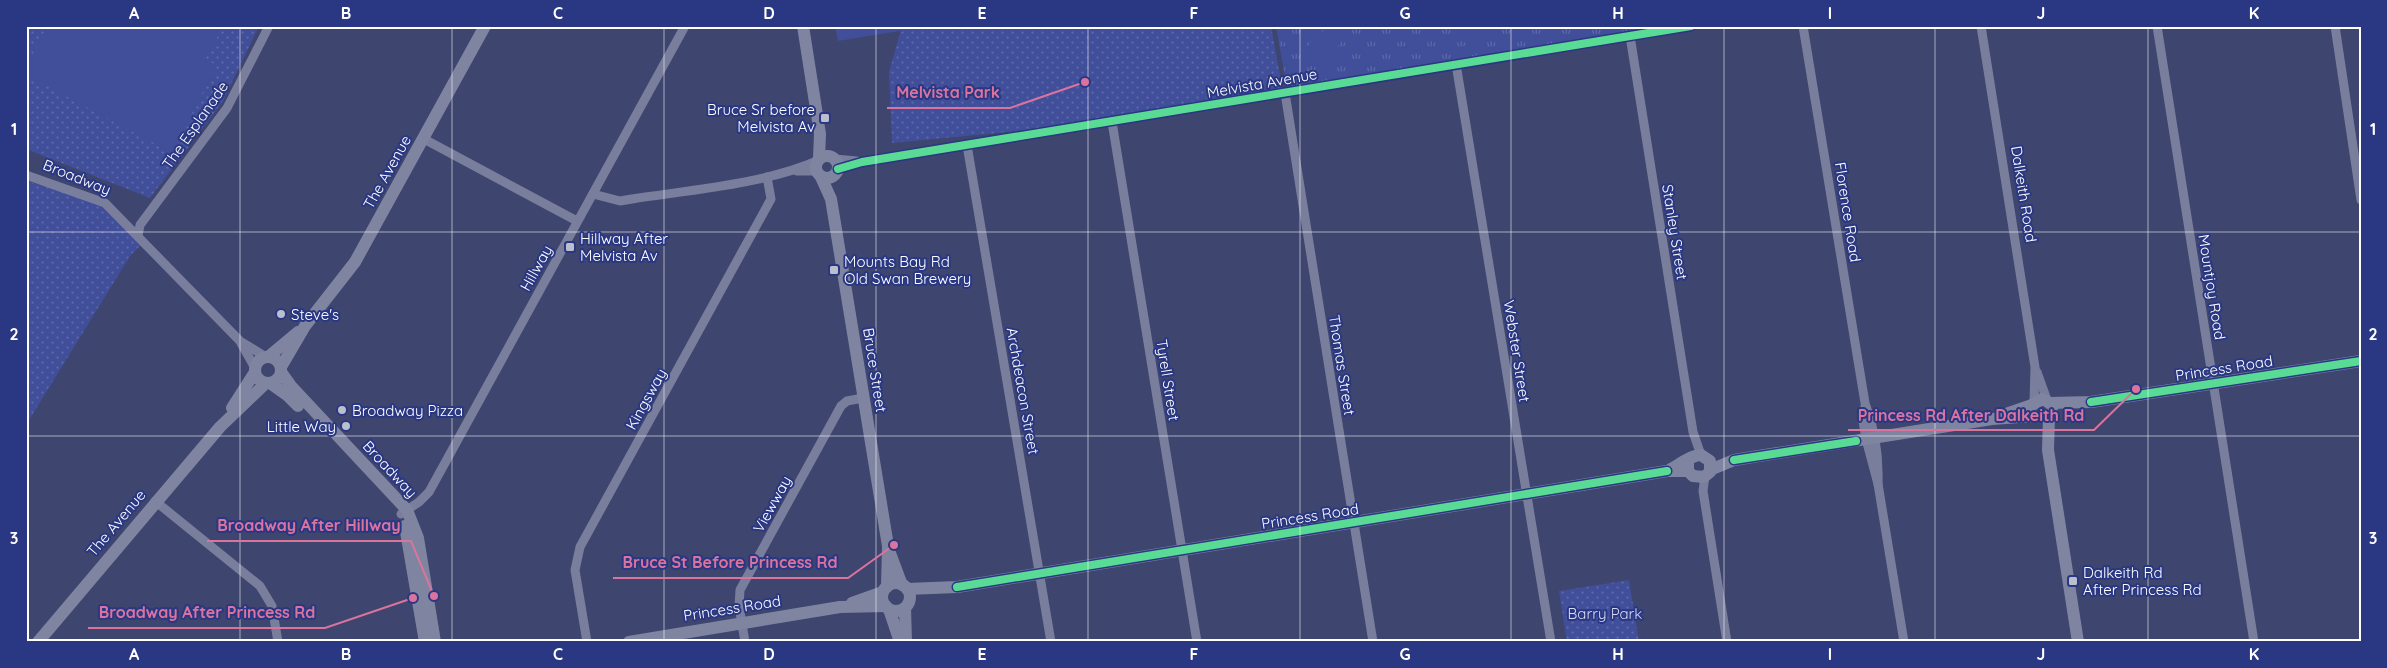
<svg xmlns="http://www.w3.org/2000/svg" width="2387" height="668" viewBox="0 0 2387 668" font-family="Quicksand,sans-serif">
<defs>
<pattern id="grass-tufts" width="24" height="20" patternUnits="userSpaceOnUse" patternTransform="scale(1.25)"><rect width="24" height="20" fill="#414f9a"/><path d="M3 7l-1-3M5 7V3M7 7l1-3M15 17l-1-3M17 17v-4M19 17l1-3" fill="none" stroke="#5e69a9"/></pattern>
<pattern id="park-dots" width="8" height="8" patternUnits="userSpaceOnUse" patternTransform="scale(1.25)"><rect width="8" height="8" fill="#414f9a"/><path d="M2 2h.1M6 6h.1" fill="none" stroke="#5e69a9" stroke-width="1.8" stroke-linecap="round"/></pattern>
</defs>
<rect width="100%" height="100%" fill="#3e456f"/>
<path fill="url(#grass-tufts)" d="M 1276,26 L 1670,26 L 1287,89 Z"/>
<g fill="url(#park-dots)">
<path d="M 26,26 L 259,26 L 223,101 L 150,198 L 26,149 Z"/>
<path d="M 902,26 L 1271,26 L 1283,92 L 1112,122 L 892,143 L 889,72 Z"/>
<path d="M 26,181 L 105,203 L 144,242 L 130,256 L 26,425 Z"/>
<path d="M 1629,580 L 1639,642 L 1567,642 L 1559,591 Z"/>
</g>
<g fill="#414f9a">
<path d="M 48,26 L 223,26 L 213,46 L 203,58 L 217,66 L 171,152 L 26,75 L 26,67 Z"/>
<path d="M 835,26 L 911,26 L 912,29 L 838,41 Z"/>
<path d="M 1330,26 L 1343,26 L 1345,37 L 1335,50 L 1332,60 L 1326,63 L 1316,63 L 1309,55 L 1308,46 L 1315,37 Z"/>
<path d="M 1456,26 L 1488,26 L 1488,33 L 1472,41 L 1464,42 L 1458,36 Z"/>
</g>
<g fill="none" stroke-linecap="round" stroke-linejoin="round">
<g stroke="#7a7e9d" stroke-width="9">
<path d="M 1803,26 L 1865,403 C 1875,429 1879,456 1878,484"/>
<path d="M 1981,26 L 2035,367 L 2034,402"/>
<path d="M 2157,26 L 2254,642"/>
<path d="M 2335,26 L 2361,200"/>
<path d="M 1630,36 L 1693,432 L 1701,455"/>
<path d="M 1456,64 L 1551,642"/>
<path d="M 1285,93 L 1373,642"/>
<path d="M 1112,122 L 1197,642"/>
<path d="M 424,139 L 577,221"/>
<path d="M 967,145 L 1051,642"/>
<path d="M 835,159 L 857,161"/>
<path d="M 838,169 L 862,162 L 1691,26"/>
<path d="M 797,171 L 816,171"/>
<path d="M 26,175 L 105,203 L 240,341 L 266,357"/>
<path d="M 593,194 L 620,201 L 632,199 C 690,190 764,184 817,161"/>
<path d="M 138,236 L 140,225 L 227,108 L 269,26"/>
<path d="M 241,343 L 255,368"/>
<path d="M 2037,372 L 2047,400"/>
<path d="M 1865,406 L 1863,421 L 1866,439 L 1878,484 L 1904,642"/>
<path d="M 1705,476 L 1703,491 L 1727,642"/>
<path d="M 155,501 L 260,586 L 272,606 L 278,642"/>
<path d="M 401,514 L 419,502 L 429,492 L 685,26"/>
<path d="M 587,642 L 575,570 L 580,547 L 771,199 L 767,177"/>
<path d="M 745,642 L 739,606 L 740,590 L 841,406 L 847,401 L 863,398"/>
</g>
<g stroke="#7f85a1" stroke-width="12">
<path d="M 803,26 L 820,134 L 819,158"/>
<circle cx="827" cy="167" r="11"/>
<path d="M 821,177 L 831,199 L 888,546 L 887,587"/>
<path d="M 268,357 L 298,332"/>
<circle cx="268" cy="370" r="13"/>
<path d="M 281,367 L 305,326 L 355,262 L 485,26"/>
<path d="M 281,372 L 291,386 L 407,510 L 418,538 L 435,642"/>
<path d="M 270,383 L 287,395 L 298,406"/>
<path d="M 2050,403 L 2091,402 L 2361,361"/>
<path d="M 232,408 L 255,372"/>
<path d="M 2006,414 L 2032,405 L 2042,399 L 2050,403 L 2052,408"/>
<path d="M 2049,417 L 2048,450 L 2078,642"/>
<path d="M 1669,470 C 1679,465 1691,455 1701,455 L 1710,461 L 1710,472 L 1704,477 L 1693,476 L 1688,471 L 1688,461"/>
<path d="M 1710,470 L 1734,460 L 1992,419 L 2034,416"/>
<path d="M 405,526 L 425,642"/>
<path d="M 890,553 L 902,585"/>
<circle cx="896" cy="597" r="14"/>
<path d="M 907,589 L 957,587 L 1667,471 L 1688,471"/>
<path d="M 852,603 L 883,592"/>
<path d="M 905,608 L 906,642"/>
<path d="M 889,609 L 900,642"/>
<path d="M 38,642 L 220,427 L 266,383"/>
<path d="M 629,642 L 840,607 L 886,606"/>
</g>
<defs>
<g id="cycleway">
<path d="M 838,169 L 862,162 L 1691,26"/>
<path d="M 2091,402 L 2361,361"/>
<path d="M 1734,460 L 1856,441"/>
<path d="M 957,587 L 1667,471"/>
</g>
</defs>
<use href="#cycleway" stroke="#2a3783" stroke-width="11"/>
<use href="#cycleway" stroke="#5adb95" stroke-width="8"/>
</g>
<path fill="none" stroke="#fff" stroke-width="1" stroke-opacity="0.55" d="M 240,26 L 240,642M 452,26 L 452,642M 664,26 L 664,642M 876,26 L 876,642M 1088,26 L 1088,642M 1300,26 L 1300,642M 1511,26 L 1511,642M 1724,26 L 1724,642M 1935,26 L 1935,642M 2148,26 L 2148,642M 26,232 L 2361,232M 26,436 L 2361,436"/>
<g fill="#bbbecd" stroke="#2a3783" stroke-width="2">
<rect x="820" y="113" width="10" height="10" rx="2.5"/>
<rect x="565" y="242" width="10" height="10" rx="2.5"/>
<rect x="829" y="265" width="10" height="10" rx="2.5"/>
<circle cx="281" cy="314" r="5"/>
<circle cx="342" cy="410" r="5"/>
<circle cx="346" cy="426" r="5"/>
<rect x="2068" y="576" width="10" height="10" rx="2.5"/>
</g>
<g text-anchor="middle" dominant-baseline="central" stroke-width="4" stroke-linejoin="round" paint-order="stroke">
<g font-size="15" fill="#fff" stroke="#2a3783">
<text transform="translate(1262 83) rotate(-10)">Melvista Avenue</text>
<text transform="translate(195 125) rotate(-55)">The Esplanade</text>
<text transform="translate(387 172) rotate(-61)">The Avenue</text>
<text transform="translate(77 177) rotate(22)">Broadway</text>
<text transform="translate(2024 194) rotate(81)">Dalkeith Road</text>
<text transform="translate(1848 212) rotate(81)">Florence Road</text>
<text transform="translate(1675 232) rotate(81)">Stanley Street</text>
<text transform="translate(536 268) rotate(-61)">Hillway</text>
<text transform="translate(2212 287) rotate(81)">Mountjoy Road</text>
<text transform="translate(1517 351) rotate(81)">Webster Street</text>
<text transform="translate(1342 365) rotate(81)">Thomas Street</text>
<text transform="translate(2224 368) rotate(-9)">Princess Road</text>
<text transform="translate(875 370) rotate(81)">Bruce Street</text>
<text transform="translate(1168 380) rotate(81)">Tyrell Street</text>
<text transform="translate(1023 391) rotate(80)">Archdeacon Street</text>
<text transform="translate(646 399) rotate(-61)">Kingsway</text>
<text transform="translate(390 469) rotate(47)">Broadway</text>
<text transform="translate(772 504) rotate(-61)">Viewway</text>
<text transform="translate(1310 516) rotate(-9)">Princess Road</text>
<text transform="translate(116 523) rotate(-50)">The Avenue</text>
<text transform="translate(732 608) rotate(-9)">Princess Road</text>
</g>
<g font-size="15" fill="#fff" stroke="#2a3783" text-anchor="start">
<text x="815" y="109" text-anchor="end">Bruce Sr before<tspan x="815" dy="17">Melvista Av</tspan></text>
<text x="580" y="238">Hillway After<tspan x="580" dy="17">Melvista Av</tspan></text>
<text x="844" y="261">Mounts Bay Rd<tspan x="844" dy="17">Old Swan Brewery</tspan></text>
<text x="291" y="314">Steve's</text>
<text x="352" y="410">Broadway Pizza</text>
<text x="336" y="426" text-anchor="end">Little Way</text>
<text x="2083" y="572">Dalkeith Rd<tspan x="2083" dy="17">After Princess Rd</tspan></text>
</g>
<g font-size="15" fill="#d6dbf5" stroke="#2a3783">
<text x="1605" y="613">Barry Park</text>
</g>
</g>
<path fill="none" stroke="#da749d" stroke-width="2" d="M1085 82L1010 108H887M2136 389L2094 430H1848M434 596L411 541H207M894 545L848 578H613M413 598L325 628H88"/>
<g fill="#da749d" stroke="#2a3783" stroke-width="2">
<circle cx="1085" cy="82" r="5"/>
<circle cx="2136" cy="389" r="5"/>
<circle cx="434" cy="596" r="5"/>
<circle cx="894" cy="545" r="5"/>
<circle cx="413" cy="598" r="5"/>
</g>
<g font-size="16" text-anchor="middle" font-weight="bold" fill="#da749d" stroke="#2a3783" stroke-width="4" stroke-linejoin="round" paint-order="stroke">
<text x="948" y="98">Melvista Park</text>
<text x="1971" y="421">Princess Rd After Dalkeith Rd</text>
<text x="309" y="531">Broadway After Hillway</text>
<text x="730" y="568">Bruce St Before Princess Rd</text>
<text x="207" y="618">Broadway After Princess Rd</text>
</g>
<rect width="2387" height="668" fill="none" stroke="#2a3783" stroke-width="55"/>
<rect x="28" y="28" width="2332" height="612" fill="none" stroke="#fff" stroke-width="2"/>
<g font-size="16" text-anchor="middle" font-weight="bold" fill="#fff">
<text x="134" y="19">A</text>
<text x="346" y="19">B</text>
<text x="558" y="19">C</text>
<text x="769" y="19">D</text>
<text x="982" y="19">E</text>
<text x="1194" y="19">F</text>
<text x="1405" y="19">G</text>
<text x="1618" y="19">H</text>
<text x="1830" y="19">I</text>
<text x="2041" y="19">J</text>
<text x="2254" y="19">K</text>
<text x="14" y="135">1</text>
<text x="2373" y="135">1</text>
<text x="14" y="340">2</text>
<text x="2373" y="340">2</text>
<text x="14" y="544">3</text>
<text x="2373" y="544">3</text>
<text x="134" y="660">A</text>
<text x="346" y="660">B</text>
<text x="558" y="660">C</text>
<text x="769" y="660">D</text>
<text x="982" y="660">E</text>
<text x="1194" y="660">F</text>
<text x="1405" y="660">G</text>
<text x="1618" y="660">H</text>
<text x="1830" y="660">I</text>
<text x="2041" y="660">J</text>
<text x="2254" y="660">K</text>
</g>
</svg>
